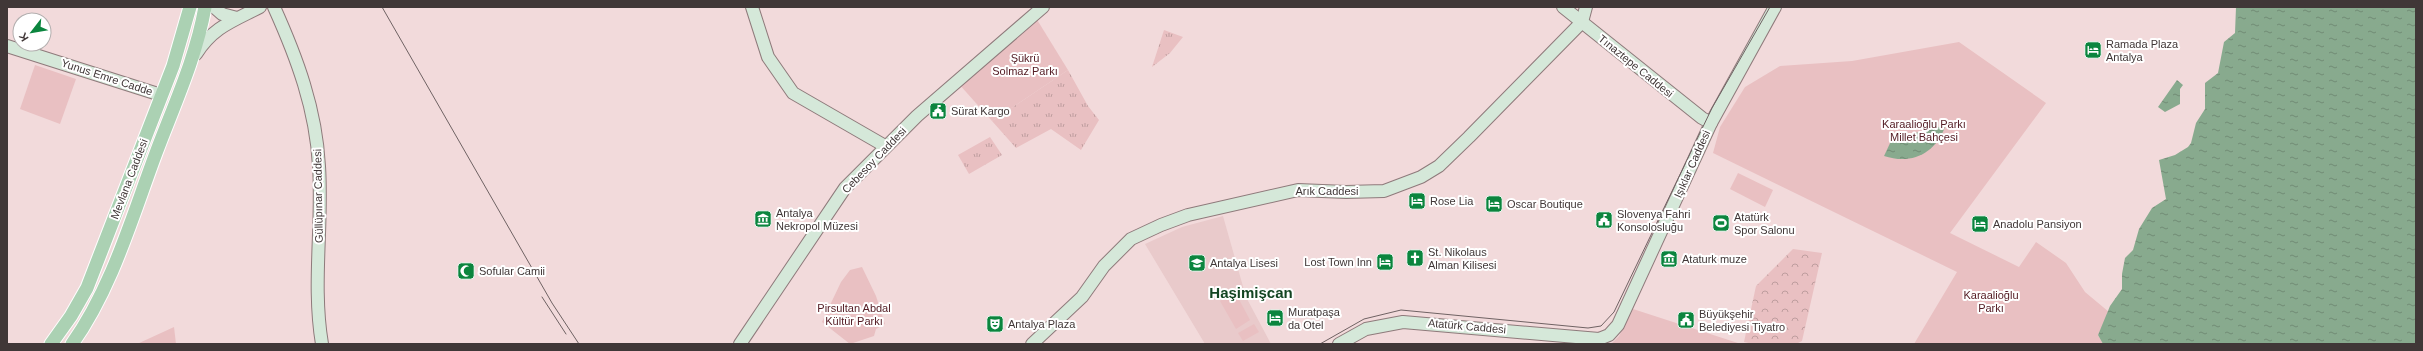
<svg xmlns="http://www.w3.org/2000/svg" width="2423" height="351" viewBox="0 0 2423 351" font-family="Arial,sans-serif">
<defs>
<pattern id="grass-tufts" width="24" height="20" patternUnits="userSpaceOnUse"><rect width="24" height="20" fill="#e9c0c2"/><path d="M3 7l-1-3M5 7V3M7 7l1-3M15 17l-1-3M17 17v-4M19 17l1-3" fill="none" stroke="#be9d9e"/></pattern>
<pattern id="forest-crowns" width="20" height="18" patternUnits="userSpaceOnUse"><rect width="20" height="18" fill="#e9c0c2"/><path d="M2 6a3 3 0 1 1 6 0M12 15a3 3 0 1 1 6 0" fill="none" stroke="#be9d9e"/></pattern>
<pattern id="water-ripples" width="26" height="14" patternUnits="userSpaceOnUse"><rect width="26" height="14" fill="#88aa8e"/><path d="M2 4q2-2 4 0t4 0M15 11q2-2 4 0t4 0" fill="none" stroke="#718b75"/></pattern>
</defs>
<rect width="100%" height="100%" fill="#f2dadb"/>
<path fill="#e9cacb" d="M 1223,216 L 1246,297 L 1271,344 L 1205,344 L 1145,244 L 1182,227 Z"/>
<g fill="url(#grass-tufts)">
<path d="M 1164,30 L 1183,37 L 1170,53 L 1152,67 Z"/>
<path d="M 1068,70 L 1088,106 L 1099,120 L 1081,150 L 1051,129 L 1016,148 L 992,121 Z"/>
<path d="M 990,137 L 1002,155 L 969,174 L 958,155 Z"/>
</g>
<path fill="url(#forest-crowns)" d="M 1793,249 L 1822,253 L 1802,341 L 1796,344 L 1753,344 L 1744,342 L 1756,286 Z"/>
<g fill="#e9c0c2">
<path d="M 1036,18 L 1068,70 L 992,121 L 958,83 Z"/>
<path d="M 1959,42 L 2046,103 L 1950,233 L 2019,267 L 2036,242 L 2066,263 L 2085,292 L 2109,312 L 2098,335 L 2103,344 L 1914,344 L 1957,272 L 1713,153 L 1720,127 L 1745,87 L 1780,66 L 1852,61 Z"/>
<path d="M 35,65 L 76,79 L 60,124 L 20,109 Z"/>
<path d="M 1738,173 L 1773,190 L 1765,207 L 1730,189 Z"/>
<path d="M 862,267 L 876,296 L 885,324 L 876,329 L 874,336 L 850,344 L 822,322 L 841,282 L 850,270 Z"/>
<path d="M 1235,292 L 1250,320 L 1236,329 L 1220,301 Z"/>
<path d="M 1633,309 L 1741,344 L 1612,343 L 1619,336 Z"/>
<path d="M 1254,324 L 1259,332 L 1243,341 L 1238,333 Z"/>
<path d="M 174,327 L 176,344 L 137,344 Z"/>
</g>
<g fill="url(#water-ripples)">
<path d="M 2236,7 L 2416,7 L 2416,344 L 2103,344 L 2098,335 L 2110,306 L 2122,289 L 2122,274 L 2125,258 L 2133,250 L 2139,229 L 2152,208 L 2166,199 L 2159,160 L 2175,155 L 2188,147 L 2191,143 L 2196,123 L 2205,109 L 2205,83 L 2218,73 L 2224,42 L 2235,33 Z"/>
<path d="M 2177,80 L 2183,85 L 2180,89 L 2180,104 L 2165,112 L 2158,107 Z"/>
<path d="M 1942,126 L 1945,127 C 1935,154 1911,165 1884,156 L 1892,139 Z"/>
</g>
<g fill="none" stroke-linecap="round" stroke-linejoin="round">
<defs>
<g id="secondary">
<path d="M 214,7 L 222,14 L 237,18"/>
<path d="M 274,7 C 297,58 316,109 319,166 C 323,225 312,285 322,344"/>
<path d="M 752,7 L 768,57 L 793,93 L 885,146"/>
<path d="M 1563,7 L 1702,118 L 1711,123"/>
<path d="M 7,46 L 161,95"/>
<path d="M 196,54 C 213,27 233,21 260,7"/>
<path d="M 740,344 L 845,188 L 917,116 L 1043,7"/>
<path d="M 1032,344 L 1082,297 L 1104,266 L 1131,239 L 1161,225 L 1188,215 L 1298,190 L 1346,192 L 1384,191 L 1421,177 L 1439,166 L 1469,137 L 1582,22 L 1586,7"/>
<path d="M 1339,344 L 1366,329 L 1403,322 L 1599,339 L 1609,335 L 1618,325 L 1711,123 L 1775,7"/>
</g>
<g id="primary">
<path d="M 51,344 L 71,316 L 87,288 L 173,66 L 190,7"/>
<path d="M 72,344 C 112,288 132,217 156,153 C 174,105 196,58 205,7"/>
</g>
</defs>
<use href="#secondary" stroke="#8e7a7b" stroke-width="14"/>
<use href="#primary" stroke="#fff" stroke-width="15"/>
<use href="#secondary" stroke="#d5e8d9" stroke-width="12"/>
<use href="#primary" stroke="#abd1b3" stroke-width="13"/>
<g stroke="#6f6263" stroke-width="1">
<path d="M 382,7 L 552,303 L 579,344"/>
<path d="M 542,297 L 566,334"/>
<path d="M 1320,344 L 1364,319 L 1401,310 L 1588,328 L 1601,326 L 1614,312 L 1712,108 L 1770,7"/>
</g>
</g>
<defs>
<symbol id="hotel-square" viewBox="-11 -11 22 22"><rect x="-9" y="-9" width="18" height="18" rx="4" fill="#0b853e" stroke="#fff"/><path d="M-6-4.5h1.5V1H6V5H4.5V3h-9V5H-6ZM-4 0a1.8 1.8 0 1 1 3.6 0ZM.5 0V-2.5h3Q6-2.5 6 0Z" fill="#fff"/></symbol>
<symbol id="civic-square" viewBox="-11 -11 22 22"><rect x="-9" y="-9" width="18" height="18" rx="4" fill="#0b853e" stroke="#fff"/><path d="M-.6-6.5H3V-4.5H.6V-3L4-1V1h2V6H-6V1h2V-1L-.6-3ZM-1.2 2.5V6h2.4V2.5Z" fill="#fff"/></symbol>
<symbol id="museum-square" viewBox="-11 -11 22 22"><rect x="-9" y="-9" width="18" height="18" rx="4" fill="#0b853e" stroke="#fff"/><path d="M0-6L6-3V-2H-6V-3ZM-5-1h2V3h-2ZM-1-1h2V3h-2ZM3-1h2V3H3ZM-6 4H6V6H-6Z" fill="#fff"/></symbol>
<symbol id="stadium-square" viewBox="-11 -11 22 22"><rect x="-9" y="-9" width="18" height="18" rx="4" fill="#0b853e" stroke="#fff"/><path d="M0-5a6.5 5 0 1 0 0 10a6.5 5 0 1 0 0-10ZM-3.5-1.8h7v3.6h-7Z" fill="#fff"/></symbol>
<symbol id="church-square" viewBox="-11 -11 22 22"><rect x="-9" y="-9" width="18" height="18" rx="4" fill="#0b853e" stroke="#fff"/><path d="M-1.2-6h2.4v3.5h3.3v2.4h-3.3V6h-2.4V-.1h-3.3v-2.4h3.3Z" fill="#fff"/></symbol>
<symbol id="school-square" viewBox="-11 -11 22 22"><rect x="-9" y="-9" width="18" height="18" rx="4" fill="#0b853e" stroke="#fff"/><path d="M0-5L7-2L0 1L-7-2ZM-4 1L0 2.5L4 1V4Q0 6-4 4Z" fill="#fff"/></symbol>
<symbol id="mosque-square" viewBox="-11 -11 22 22"><rect x="-9" y="-9" width="18" height="18" rx="4" fill="#0b853e" stroke="#fff"/><path d="M3.5-4.9A6 6 0 1 0 3.5 4.9A5 5 0 1 1 3.5-4.9Z" fill="#fff"/></symbol>
<symbol id="theatre-square" viewBox="-11 -11 22 22"><rect x="-9" y="-9" width="18" height="18" rx="4" fill="#0b853e" stroke="#fff"/><path d="M-5-5.5Q0-4 5-5.5V0Q5 5 0 6Q-5 5-5 0ZM-3.3-2.5H-1v1.5H-3.3ZM1-2.5H3.3v1.5H1ZM-2.8 1Q0 5.5 2.8 1Z" fill="#fff"/></symbol>
</defs>
<g fill-rule="evenodd">
<use href="#hotel-square" x="2083" y="40" width="20" height="20"/>
<use href="#civic-square" x="928" y="101" width="20" height="20"/>
<use href="#hotel-square" x="1407" y="191" width="20" height="20"/>
<use href="#hotel-square" x="1484" y="194" width="20" height="20"/>
<use href="#museum-square" x="753" y="209" width="20" height="20"/>
<use href="#civic-square" x="1594" y="210" width="20" height="20"/>
<use href="#stadium-square" x="1711" y="213" width="20" height="20"/>
<use href="#hotel-square" x="1970" y="214" width="20" height="20"/>
<use href="#church-square" x="1405" y="248" width="20" height="20"/>
<use href="#museum-square" x="1659" y="249" width="20" height="20"/>
<use href="#hotel-square" x="1375" y="252" width="20" height="20"/>
<use href="#school-square" x="1187" y="253" width="20" height="20"/>
<use href="#mosque-square" x="456" y="261" width="20" height="20"/>
<use href="#hotel-square" x="1265" y="308" width="20" height="20"/>
<use href="#civic-square" x="1676" y="310" width="20" height="20"/>
<use href="#theatre-square" x="985" y="314" width="20" height="20"/>
</g>
<g text-anchor="middle" dominant-baseline="central" stroke-width="4" stroke-linejoin="round" paint-order="stroke">
<g font-size="11" fill="#403737" stroke="#fff" text-anchor="start">
<text x="2106" y="44">Ramada Plaza<tspan x="2106" dy="13">Antalya</tspan></text>
<text x="951" y="111">Sürat Kargo</text>
<text x="1430" y="201">Rose Lia</text>
<text x="1507" y="204">Oscar Boutique</text>
<text x="776" y="213">Antalya<tspan x="776" dy="13">Nekropol Müzesi</tspan></text>
<text x="1617" y="214">Slovenya Fahri<tspan x="1617" dy="13">Konsolosluğu</tspan></text>
<text x="1734" y="217">Atatürk<tspan x="1734" dy="13">Spor Salonu</tspan></text>
<text x="1993" y="224">Anadolu Pansiyon</text>
<text x="1428" y="252">St. Nikolaus<tspan x="1428" dy="13">Alman Kilisesi</tspan></text>
<text x="1682" y="259">Ataturk muze</text>
<text x="1372" y="262" text-anchor="end">Lost Town Inn</text>
<text x="1210" y="263">Antalya Lisesi</text>
<text x="479" y="271">Sofular Camii</text>
<text x="1288" y="312">Muratpaşa<tspan x="1288" dy="13">da Otel</tspan></text>
<text x="1699" y="314">Büyükşehir<tspan x="1699" dy="13">Belediyesi Tiyatro</tspan></text>
<text x="1008" y="324">Antalya Plaza</text>
</g>
<g font-size="11" fill="#521a22" stroke="#fff">
<text x="1025" y="58">Şükrü<tspan x="1025" dy="13">Solmaz Parkı</tspan></text>
<text x="1924" y="124">Karaalioğlu Parkı<tspan x="1924" dy="13">Millet Bahçesi</tspan></text>
<text x="1991" y="295">Karaalioğlu<tspan x="1991" dy="13">Parkı</tspan></text>
<text x="854" y="308">Pirsultan Abdal<tspan x="854" dy="13">Kültür Parkı</tspan></text>
</g>
<g font-size="11" fill="#403737" stroke="#fff">
<text transform="translate(1636 66) rotate(39)">Tınaztepe Caddesi</text>
<text transform="translate(107 77) rotate(18)">Yunus Emre Cadde</text>
<text transform="translate(874 160) rotate(-46)">Cebesoy Caddesi</text>
<text transform="translate(1692 164) rotate(-66)">Işıklar Caddesi</text>
<text transform="translate(129 179) rotate(-69)">Mevlana Caddesi</text>
<text x="1327" y="191">Arık Caddesi</text>
<text transform="translate(318 196) rotate(-91)">Güllüpınar Caddesi</text>
<text transform="translate(1467 326) rotate(5)">Atatürk Caddesi</text>
</g>
<g font-size="15" font-weight="bold" fill="#134522" stroke="#fff">
<text x="1251" y="292">Haşimişcan</text>
</g>
</g>
<rect width="2423" height="351" fill="none" stroke="#403737" stroke-width="16"/>
<g transform="translate(32 32) rotate(239)"><circle r="19" fill="#ffffff" stroke="#b3afaf"/>
<path d="M0-3L7 15L0 10L-7 15Z" fill="#0b853e"/>
<text y="-6" font-size="11" font-weight="bold" text-anchor="middle" fill="#403737">K</text>
</g>
</svg>
